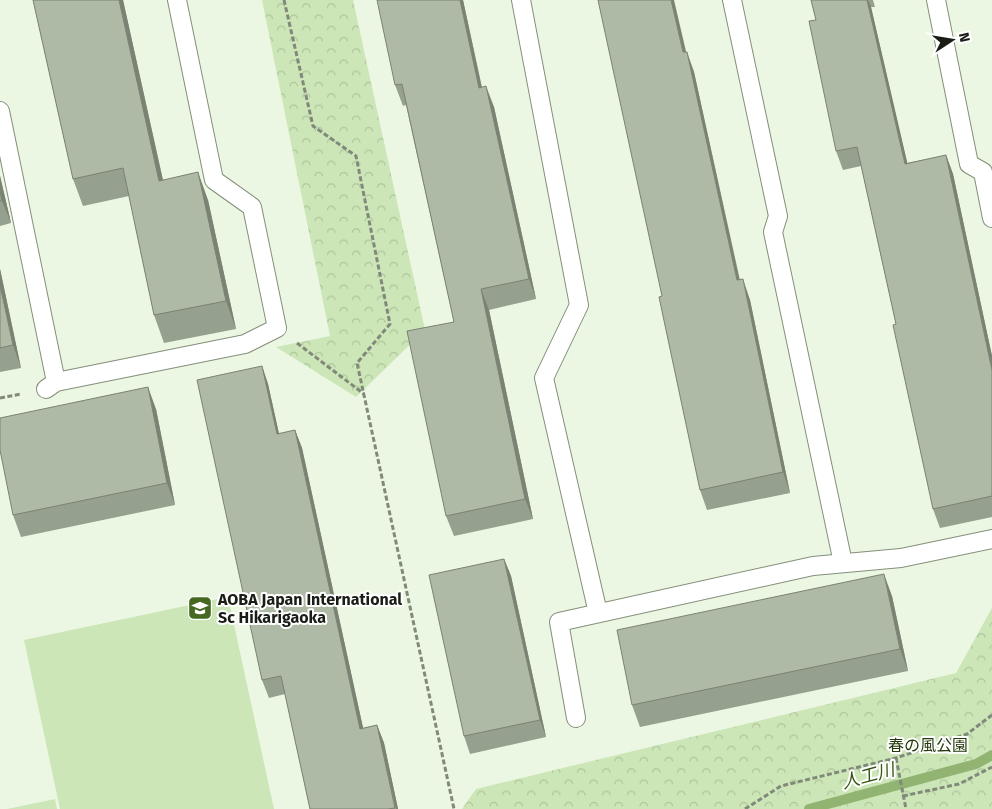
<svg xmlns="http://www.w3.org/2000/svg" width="992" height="809" viewBox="0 0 992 809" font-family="'Fira Sans','Noto Sans JP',sans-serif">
<defs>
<pattern id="forest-crowns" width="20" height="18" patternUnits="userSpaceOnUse" patternTransform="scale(1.25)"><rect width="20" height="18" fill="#cce6b7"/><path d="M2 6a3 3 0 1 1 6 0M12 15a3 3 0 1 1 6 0" fill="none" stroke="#afc59d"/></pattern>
</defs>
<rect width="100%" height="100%" fill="#ebf7e2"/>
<g fill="#cce6b7">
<path d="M 228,597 L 274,809 L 60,809 L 24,640 Z"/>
<path d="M 55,799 L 57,809 L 7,809 Z"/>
</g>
<g fill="url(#forest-crowns)">
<path d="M 262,0 L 353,0 L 425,330 L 356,397 L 276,347 L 330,336 Z"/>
<path d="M 992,608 L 992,809 L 462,809 L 476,789 L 956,673 Z"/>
</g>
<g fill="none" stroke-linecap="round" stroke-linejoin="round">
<path stroke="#91b473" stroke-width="10" d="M 809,809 L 976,764 L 992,755"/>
<defs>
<g id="service">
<path d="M 521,0 L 579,305 L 544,378 L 598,613"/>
<path d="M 732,0 L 778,216 L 773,232 L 843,563"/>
<path d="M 936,0 L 969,164 L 983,172 L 992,218"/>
<path d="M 0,111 L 56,382"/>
<path d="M 46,389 L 56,382 L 245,344 L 277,328 L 252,207 L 214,180 L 177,0"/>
<path d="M 576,718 L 559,622 L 813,566 L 901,558 L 992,539"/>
</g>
</defs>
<use href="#service" stroke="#848f7b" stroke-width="20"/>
<g stroke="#81897b" stroke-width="3" stroke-dasharray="5 2.5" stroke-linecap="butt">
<path d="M 284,0 L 313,126 L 356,156 L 390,324 L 357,363 L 454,809"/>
<path d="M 297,343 L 364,394"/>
<path d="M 0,398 L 21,394"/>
<path d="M 896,758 L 906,809"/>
<path d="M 903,796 L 959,784 L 992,767"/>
<path d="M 745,809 L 781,786 L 896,758 L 967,734 L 992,715"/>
</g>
<use href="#service" stroke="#fff" stroke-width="18"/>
</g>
<g fill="#96a08e">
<path d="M 33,0 L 123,0 L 163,180 L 208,200 L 236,329 L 164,343 L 154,315 L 129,196 L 83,206 L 73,179 Z"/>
<path d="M 463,0 L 482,87 L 494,107 L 536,299 L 489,310 L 533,519 L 454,536 L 446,516 L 454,322 L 406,105 L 403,106 L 395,85 Z"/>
<path d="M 811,0 L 873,0 L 875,7 L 871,7 L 907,163 L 946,155 L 953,174 L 992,356 L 992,517 L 940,528 L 933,509 L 896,324 L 861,166 L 843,170 L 836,151 L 816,20 Z"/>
<path d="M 686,52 L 694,72 L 740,280 L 750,300 L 790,493 L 707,510 L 700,490 L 662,296 Z"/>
<path d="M 0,176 L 11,223 L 0,226 Z"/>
<path d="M 0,269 L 21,368 L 0,372 Z"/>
<path d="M 262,366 L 268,384 L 279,434 L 295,430 L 302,448 L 363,728 L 377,725 L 384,743 L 398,809 L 310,809 L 285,694 L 269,698 L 262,680 Z"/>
<path d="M 156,409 L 175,505 L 21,537 L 13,515 Z"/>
<path d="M 504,559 L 511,576 L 546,737 L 470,754 L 464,736 Z"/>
<path d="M 892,596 L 908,671 L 640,727 L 632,705 Z"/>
</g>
<g fill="#7a8274">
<path d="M 119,0 L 123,0 L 169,208 L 159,181 Z"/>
<path d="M 460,0 L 463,0 L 486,108 L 479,88 Z"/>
<path d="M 671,0 L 674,0 L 691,73 L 683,52 Z"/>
<path d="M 867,0 L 868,0 L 871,7 L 912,183 L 905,164 Z"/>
<path d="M 687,52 L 694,72 L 744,301 L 737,280 Z"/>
<path d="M 486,86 L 494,107 L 536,299 L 529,279 Z"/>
<path d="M 946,155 L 953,174 L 992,356 L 992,370 Z"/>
<path d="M 198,172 L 208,200 L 236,329 L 226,301 Z"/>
<path d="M 0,176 L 11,223 L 2,201 L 0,190 Z"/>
<path d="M 0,269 L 21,368 L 13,345 L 0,285 Z"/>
<path d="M 743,279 L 750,300 L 790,493 L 783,472 Z"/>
<path d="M 481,289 L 489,310 L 533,519 L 525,499 Z"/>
<path d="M 262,366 L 268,384 L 283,452 L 277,434 Z"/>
<path d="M 148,387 L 156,409 L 175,505 L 167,483 Z"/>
<path d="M 295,430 L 302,448 L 367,746 L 360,729 Z"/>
<path d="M 504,559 L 511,576 L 546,737 L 540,720 Z"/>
<path d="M 884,574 L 892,596 L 908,671 L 900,649 Z"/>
<path d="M 377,725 L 384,743 L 398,809 L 396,809 Z"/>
</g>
<g fill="#aebaa5" stroke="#7a8274">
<path d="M 33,0 L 119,0 L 159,181 L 198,172 L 226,301 L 154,315 L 123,168 L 73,179 Z"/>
<path d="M 377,0 L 460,0 L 479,88 L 486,86 L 529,279 L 481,289 L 525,499 L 446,516 L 407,331 L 454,322 L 402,84 L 395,85 Z"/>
<path d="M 598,0 L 671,0 L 683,52 L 687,52 L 737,280 L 743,279 L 783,472 L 700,490 L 659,297 L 662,296 Z"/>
<path d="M 811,0 L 867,0 L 905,164 L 946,155 L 992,370 L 992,496 L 933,509 L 893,325 L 896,324 L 857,147 L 836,151 L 809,21 L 816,20 Z"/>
<path d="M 0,190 L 2,201 L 0,201 Z"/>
<path d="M 0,285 L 13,345 L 0,348 Z"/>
<path d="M 262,366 L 277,434 L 295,430 L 360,729 L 377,725 L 395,808 L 388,809 L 310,809 L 281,676 L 262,680 L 197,380 Z"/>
<path d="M 148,387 L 167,483 L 13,515 L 0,450 L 0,418 Z"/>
<path d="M 504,559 L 540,720 L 464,736 L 429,575 Z"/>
<path d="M 884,574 L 900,649 L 632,705 L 617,630 Z"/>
</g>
<defs>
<symbol id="school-square" viewBox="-11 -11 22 22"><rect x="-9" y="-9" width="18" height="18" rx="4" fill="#466921" stroke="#fff"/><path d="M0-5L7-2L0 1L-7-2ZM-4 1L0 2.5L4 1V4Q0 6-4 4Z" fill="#fff"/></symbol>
</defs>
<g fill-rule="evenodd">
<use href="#school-square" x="186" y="594" width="28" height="28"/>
</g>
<g text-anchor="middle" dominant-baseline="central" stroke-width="4" stroke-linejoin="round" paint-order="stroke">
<g font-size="16" font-weight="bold" fill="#191d16" stroke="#fff" text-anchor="start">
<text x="218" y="599">AOBA Japan International<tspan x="218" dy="18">Sc Hikarigaoka</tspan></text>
</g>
<g font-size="16" fill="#23390a" stroke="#fff">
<text x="928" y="745">春の風公園</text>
</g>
<g font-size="18" font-style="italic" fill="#365611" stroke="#fff">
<text transform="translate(868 776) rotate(-15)">人工川</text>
</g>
</g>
<g transform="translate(952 40) rotate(78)" stroke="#ffffff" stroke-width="4" paint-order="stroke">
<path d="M0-4L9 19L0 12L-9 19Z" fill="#191d16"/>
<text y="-8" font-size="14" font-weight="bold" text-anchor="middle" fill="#191d16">N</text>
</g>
</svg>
